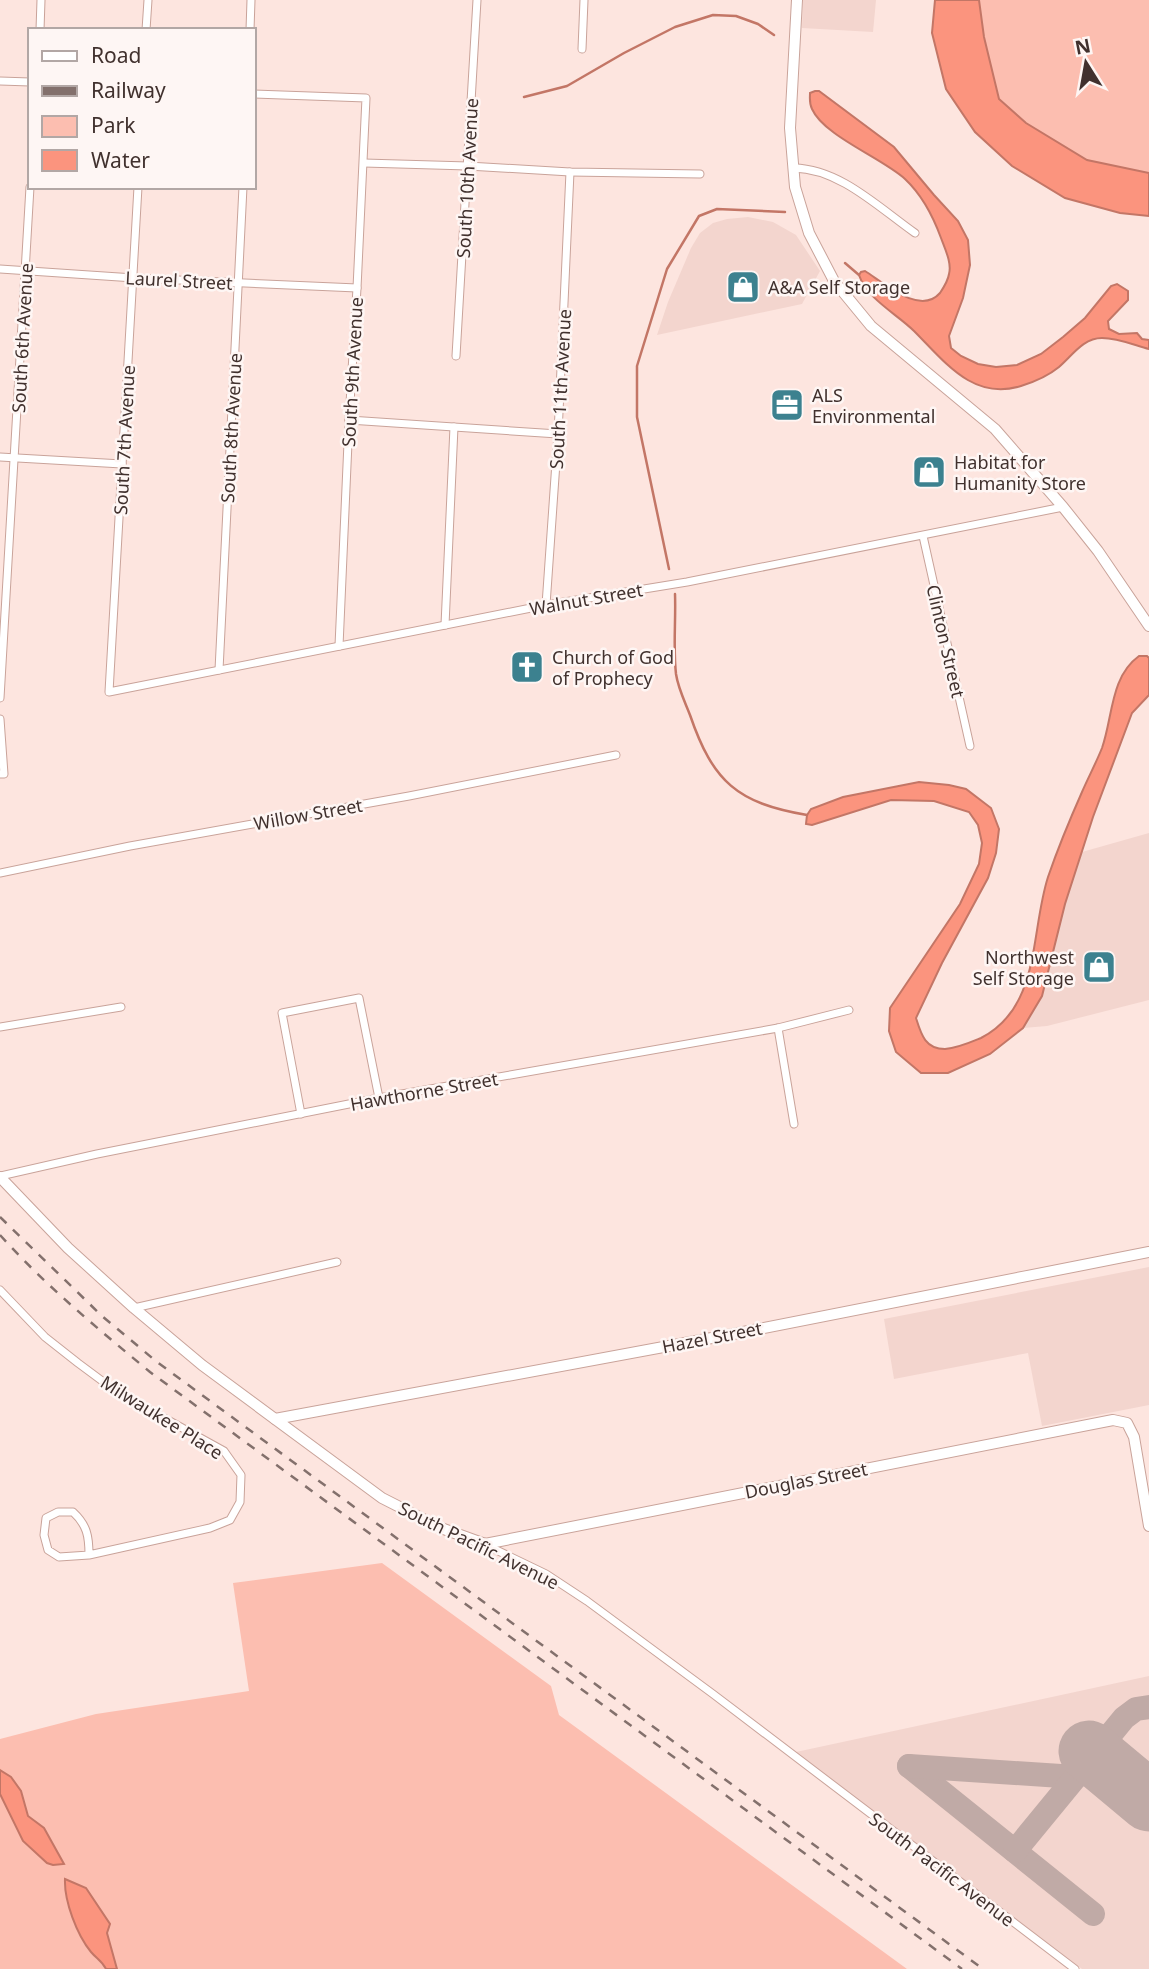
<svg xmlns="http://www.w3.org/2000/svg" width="1149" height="1969" viewBox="0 0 1149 1969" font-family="'Noto Sans',sans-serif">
<rect width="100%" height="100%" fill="#fde5df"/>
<g fill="#f3d5ce">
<path d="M 803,0 L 876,0 L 873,32 L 802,28 Z"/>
<path d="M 748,217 L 773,222 L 796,235 L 820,271 L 802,304 L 657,335 L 668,302 L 691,248 L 700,233 L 713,223 L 727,219 Z"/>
<path d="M 1149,833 L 1149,1000 L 1047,1026 L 1023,1028 L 1042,995 L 1065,904 L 1082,852 Z"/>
<path d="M 1149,1267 L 1149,1405 L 1042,1426 L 1028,1353 L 894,1379 L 884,1319 Z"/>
<path d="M 1149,1676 L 1149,1969 L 1082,1969 L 796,1752 Z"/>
</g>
<g fill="#fcbeb0">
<path d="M 979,0 L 1149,0 L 1149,173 L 1087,160 L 1026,123 L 999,99 L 984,37 Z"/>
<path d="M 382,1563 L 551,1686 L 559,1715 L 907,1969 L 0,1969 L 0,1739 L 96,1714 L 249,1691 L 233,1583 Z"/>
</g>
<g fill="#fb947e" stroke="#c37666" stroke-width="2">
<path d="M 935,0 L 979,0 L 984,37 L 999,99 L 1026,123 L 1087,160 L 1149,173 L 1149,216 L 1120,213 L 1065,198 L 1012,166 L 975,132 L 946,89 L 932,33 Z"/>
<path d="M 815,91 L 819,91 L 894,147 L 934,195 L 958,221 L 968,240 L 970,265 L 963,298 L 949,336 L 951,348 L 961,356 L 978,364 L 996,367 L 1017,365 L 1041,354 L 1063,337 L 1085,318 L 1111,286 L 1117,284 L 1128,291 L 1128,300 L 1108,321 L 1109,329 L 1119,334 L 1137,333 L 1142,339 L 1149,340 L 1149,349 C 1134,345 1118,338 1102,338 C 1083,338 1072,356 1059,367 C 1048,376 1034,382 1021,386 C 973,401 945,362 914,331 C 897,314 867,299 859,275 L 861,272 L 865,271 C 884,283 920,316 940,293 C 944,287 948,281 949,274 C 952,263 945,249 941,238 C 933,216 922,195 905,179 C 882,158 824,136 812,109 C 809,103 810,98 810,93 Z"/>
<path d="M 1139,656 L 1147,656 L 1149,658 L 1149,695 L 1132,713 L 1093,817 L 1065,904 L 1042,996 L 1023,1028 L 990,1054 L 948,1073 L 921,1073 L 896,1052 L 889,1031 L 890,1008 L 960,904 L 979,864 L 982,843 L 978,825 L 969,812 L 934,801 L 891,800 L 812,825 L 806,824 L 807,815 L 811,809 L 843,797 L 919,782 L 949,785 L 966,789 L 991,808 L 999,829 L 996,853 L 988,878 L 942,963 L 916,1018 C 921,1034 925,1049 945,1049 C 958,1048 969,1043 981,1038 C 1041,1007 1030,933 1048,877 C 1058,848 1070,819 1082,792 C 1088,778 1096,763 1102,748 C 1113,717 1110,677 1139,656 Z"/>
<path d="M 0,1770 L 11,1777 L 21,1791 L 28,1816 L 44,1828 L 64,1864 L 53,1865 L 47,1863 L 23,1841 L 0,1794 Z"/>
<path d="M 65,1879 L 86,1888 L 110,1924 L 107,1933 L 117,1969 L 106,1969 C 102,1961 97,1959 91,1952 C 77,1935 64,1901 65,1879 Z"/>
</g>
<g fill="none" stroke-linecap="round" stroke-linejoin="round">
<g stroke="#c37666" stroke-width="2.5">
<path d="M 524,97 L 567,86 L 624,53 L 675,27 L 713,15 L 736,16 L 758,24 L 774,35"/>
<path d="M 845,263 L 859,275"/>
<path d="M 669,569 L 637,417 L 637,366 L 667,269 L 699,216 L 717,209 L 785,212"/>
<path d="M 675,594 C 676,620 673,648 676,674 C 678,688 685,702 690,715 C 713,782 737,803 807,815"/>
</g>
<g stroke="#c0aaa6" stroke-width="24">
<path d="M 909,1766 L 1093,1914"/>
<path d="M 909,1766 L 1076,1777"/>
<path d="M 1015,1851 L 1124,1718 L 1136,1709 L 1149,1707"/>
</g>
<path stroke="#c0aaa6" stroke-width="61" d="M 1089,1751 L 1149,1801"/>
<defs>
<g id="street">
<path d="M 40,30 L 41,0"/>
<path d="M 146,30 L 148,0"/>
<path d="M 250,30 L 251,0"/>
<path d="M 582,49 L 584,0"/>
<path d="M 0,81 L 30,82"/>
<path d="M 254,94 L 366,98 L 357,288 L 349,420 L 339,646"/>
<path d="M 364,163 L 468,166 L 570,172 L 700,174"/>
<path d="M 794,168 C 840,169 878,207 915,233"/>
<path d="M 138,187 L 109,692 L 546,605 L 687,582 L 1063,507"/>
<path d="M 0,269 L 134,278 L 357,288"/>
<path d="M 456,356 L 477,0"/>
<path d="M 349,420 L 558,434"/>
<path d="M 0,457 L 122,464"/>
<path d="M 923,536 L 970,746"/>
<path d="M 546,605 L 558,434 L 570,172"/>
<path d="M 445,625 L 454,427"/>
<path d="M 219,670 L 243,187"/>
<path d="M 0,698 L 30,187"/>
<path d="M 0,719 L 4,774 L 0,774"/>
<path d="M 0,873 L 130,846 L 409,796 L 616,755"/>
<path d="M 0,1027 L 121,1007"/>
<path d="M 778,1028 L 794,1124"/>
<path d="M 301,1114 L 282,1013 L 359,998 L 379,1098"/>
<path d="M 0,1176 L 97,1154 L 379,1098 L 778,1028 L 849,1010"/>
<path d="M 0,1290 L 45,1337 L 78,1363 L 117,1392 L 224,1451 L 241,1475 L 240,1502 L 230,1520 L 210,1528 L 89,1555 L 59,1557 L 48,1550 L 44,1535 L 46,1518 L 58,1512 L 73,1512 C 87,1525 89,1536 89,1555"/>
<path d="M 134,1308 L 337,1262"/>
<path d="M 486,1545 L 546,1574 L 587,1601 L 713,1694 L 1075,1969"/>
</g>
<g id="secondary">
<path d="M 797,0 L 790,128 L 795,187 L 809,233 L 834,281 L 871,326 L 995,429 L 1063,507 L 1098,551 L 1149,626"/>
<path d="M 0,1177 L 68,1248 L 134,1308 L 202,1365 L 382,1498 L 441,1528 L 485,1544 L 1113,1420 L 1127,1423 L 1134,1437 L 1149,1526"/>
<path d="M 275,1419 L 728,1335 L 1149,1252"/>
</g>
</defs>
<use href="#street" stroke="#c9a39a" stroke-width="9"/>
<use href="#secondary" stroke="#c9a39a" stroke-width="12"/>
<use href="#street" stroke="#fff" stroke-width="7"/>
<use href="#secondary" stroke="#fff" stroke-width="10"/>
<g stroke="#83706c" stroke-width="2.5" stroke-dasharray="9 9" stroke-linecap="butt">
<path d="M 0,1217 L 102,1316 L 157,1362 L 983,1969"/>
<path d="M 0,1235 C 45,1285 98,1329 150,1372 L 962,1969"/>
</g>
</g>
<defs>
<symbol id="shop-square" viewBox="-11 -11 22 22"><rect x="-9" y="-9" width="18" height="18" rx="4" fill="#3c818f" stroke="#fef6f4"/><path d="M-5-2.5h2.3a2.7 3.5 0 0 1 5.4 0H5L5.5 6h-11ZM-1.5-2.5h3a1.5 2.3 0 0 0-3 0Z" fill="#fff"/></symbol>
<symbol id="office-square" viewBox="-11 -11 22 22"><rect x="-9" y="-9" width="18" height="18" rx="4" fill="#3c818f" stroke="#fef6f4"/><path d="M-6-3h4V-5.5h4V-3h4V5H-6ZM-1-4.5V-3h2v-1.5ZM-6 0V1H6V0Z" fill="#fff"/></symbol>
<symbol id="church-square" viewBox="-11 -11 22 22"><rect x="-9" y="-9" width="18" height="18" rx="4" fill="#3c818f" stroke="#fef6f4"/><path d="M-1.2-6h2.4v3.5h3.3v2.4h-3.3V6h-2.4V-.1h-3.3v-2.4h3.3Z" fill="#fff"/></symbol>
</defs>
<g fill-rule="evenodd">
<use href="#shop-square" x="724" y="268" width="38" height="38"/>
<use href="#office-square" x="768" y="386" width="38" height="38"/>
<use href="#shop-square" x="910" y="453" width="38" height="38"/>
<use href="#church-square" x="508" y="648" width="38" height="38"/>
<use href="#shop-square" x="1080" y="948" width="38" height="38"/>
</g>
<g text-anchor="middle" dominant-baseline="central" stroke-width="5" stroke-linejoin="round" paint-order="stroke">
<g font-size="18" fill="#41312e" stroke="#fef6f4">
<text transform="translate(467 178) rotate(-87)">South 10th Avenue</text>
<text transform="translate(179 280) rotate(3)">Laurel Street</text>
<text transform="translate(22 338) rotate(-87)">South 6th Avenue</text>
<text transform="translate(352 372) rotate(-87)">South 9th Avenue</text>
<text transform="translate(560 389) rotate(-87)">South 11th Avenue</text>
<text transform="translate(231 428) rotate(-87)">South 8th Avenue</text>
<text transform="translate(124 440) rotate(-87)">South 7th Avenue</text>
<text transform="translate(586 599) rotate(-10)">Walnut Street</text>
<text transform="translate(946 641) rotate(77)">Clinton Street</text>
<text transform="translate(308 814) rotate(-10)">Willow Street</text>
<text transform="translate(424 1091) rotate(-10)">Hawthorne Street</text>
<text transform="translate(712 1337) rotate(-11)">Hazel Street</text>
<text transform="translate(162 1417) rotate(32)">Milwaukee Place</text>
<text transform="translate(806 1480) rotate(-11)">Douglas Street</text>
<text transform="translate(479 1545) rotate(26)">South Pacific Avenue</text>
<text transform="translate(942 1869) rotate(37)">South Pacific Avenue</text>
</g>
<g font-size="18" fill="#41312e" stroke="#fef6f4" text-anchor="start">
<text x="768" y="287">A&amp;A Self Storage</text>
<text x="812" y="395">ALS<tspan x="812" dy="21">Environmental</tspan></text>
<text x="954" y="462">Habitat for<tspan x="954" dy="21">Humanity Store</tspan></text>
<text x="552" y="657">Church of God<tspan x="552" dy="21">of Prophecy</tspan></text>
<text x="1074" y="957" text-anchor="end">Northwest<tspan x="1074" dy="21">Self Storage</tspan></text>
</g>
</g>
<rect x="28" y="28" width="228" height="161" fill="#fef6f4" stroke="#b2a7a5" stroke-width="2"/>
<rect x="42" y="51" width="35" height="10" fill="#ffffff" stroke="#b2a7a5" stroke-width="2"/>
<text x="91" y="63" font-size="21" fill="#41312e">Road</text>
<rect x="42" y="86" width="35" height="10" fill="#83706c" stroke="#b2a7a5" stroke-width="2"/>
<text x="91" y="98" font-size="21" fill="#41312e">Railway</text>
<rect x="42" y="116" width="35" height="21" fill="#fcbeb0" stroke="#b2a7a5" stroke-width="2"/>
<text x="91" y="133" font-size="21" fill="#41312e">Park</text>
<rect x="42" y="150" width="35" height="21" fill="#fb947e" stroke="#b2a7a5" stroke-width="2"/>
<text x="91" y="168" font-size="21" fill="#41312e">Water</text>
<g transform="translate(1086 63) rotate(349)" stroke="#fef6f4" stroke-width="5" paint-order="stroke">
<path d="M0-5L12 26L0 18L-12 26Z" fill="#41312e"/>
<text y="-10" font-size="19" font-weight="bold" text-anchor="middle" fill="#41312e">N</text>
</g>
</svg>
